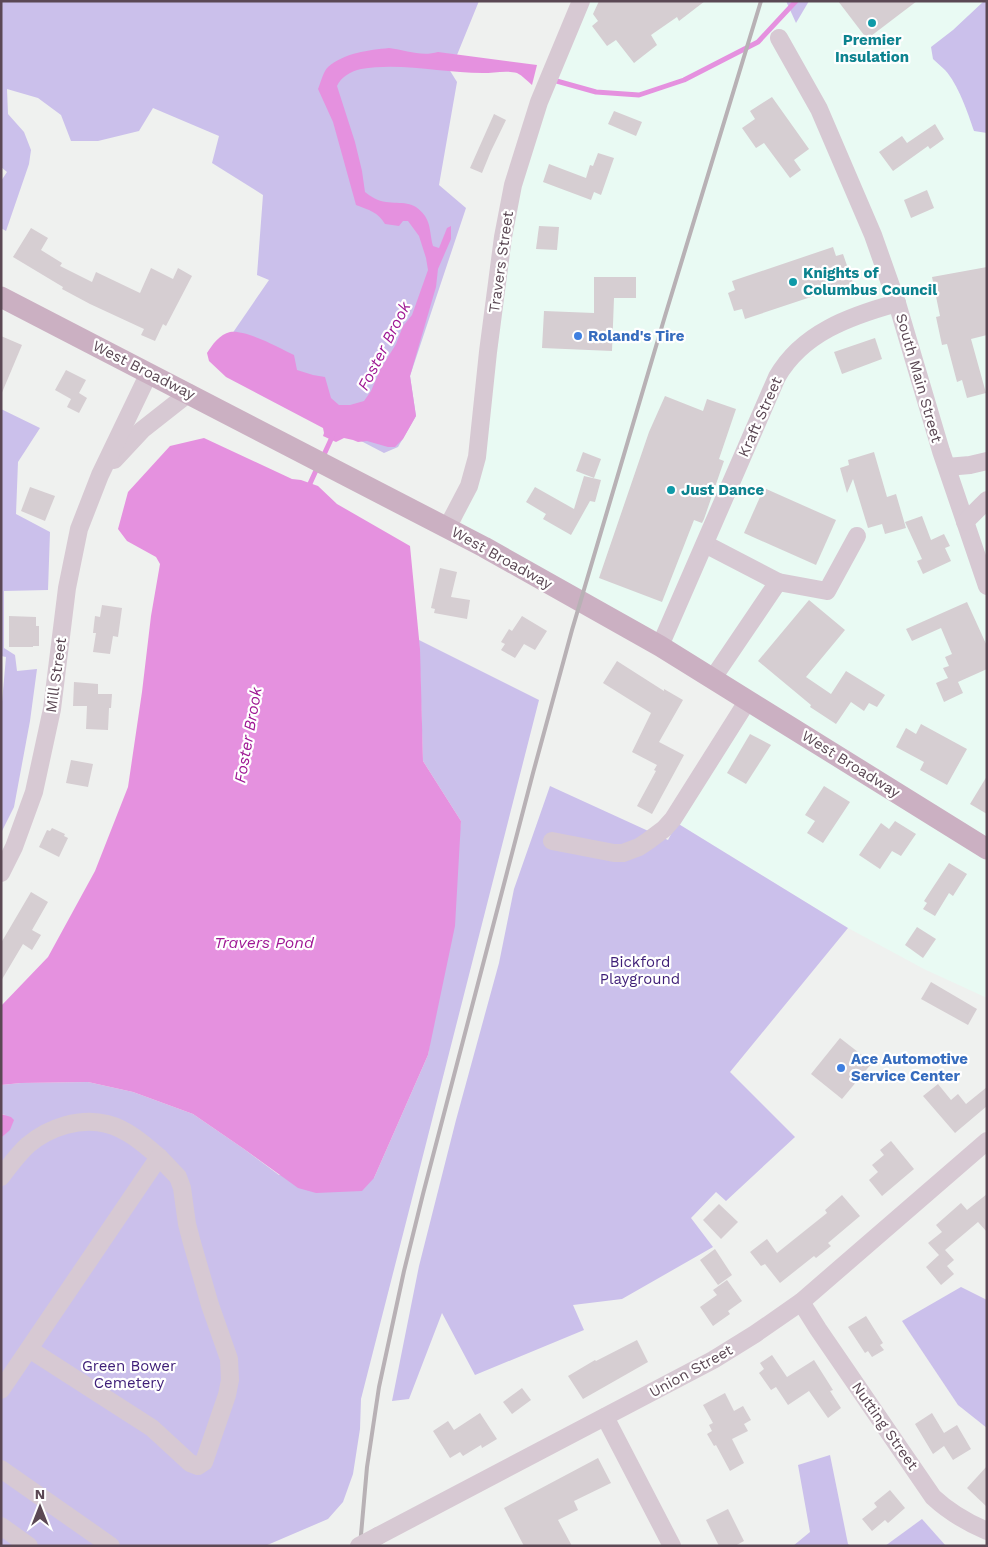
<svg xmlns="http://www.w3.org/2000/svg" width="988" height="1547" viewBox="0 0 988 1547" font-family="'Work Sans',sans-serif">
<rect width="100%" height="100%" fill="#eff1ef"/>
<path fill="#e9faf3" d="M 581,1 L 757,1 L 760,4 L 761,1 L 987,1 L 987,998 L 924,969 L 848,928 L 677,823 L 747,700 L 459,534 L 480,435 L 503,237 Z"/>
<g fill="#cbc0eb">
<path d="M 1,1 L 479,1 L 457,55 L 439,53 L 457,82 L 439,185 L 466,208 L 410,376 L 416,416 L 398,447 L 384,453 L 212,363 L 269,280 L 257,275 L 263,195 L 212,163 L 219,136 L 153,108 L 139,131 L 98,141 L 71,141 L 61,115 L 38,98 L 7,89 L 8,114 L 24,132 L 31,150 L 29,164 L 6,231 L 1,228 L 1,181 L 7,172 L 1,167 Z"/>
<path d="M 786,1 L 809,1 L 796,23 Z"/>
<path d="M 984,1 L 987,1 L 987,133 L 974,131 C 968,113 958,84 945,70 C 941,66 937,63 933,59 L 931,47 L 953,30 Z"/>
<path d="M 1,409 L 40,428 L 18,462 L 16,514 L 50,532 L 48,590 L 4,591 L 4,648 L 15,655 L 17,671 L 37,669 L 30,721 L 14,807 L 1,833 L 1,713 L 6,657 L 1,656 Z"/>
<path d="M 419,640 L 539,700 L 361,1399 L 360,1429 L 353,1474 L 343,1502 L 328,1519 L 265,1546 L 1,1546 L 1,1138 L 7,1132 L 5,1115 L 1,1114 L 1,1085 L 21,1083 L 88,1082 L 133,1092 L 193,1114 L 244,1149 L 279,1175 L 374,1178 L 428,1055 L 461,821 L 423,761 Z"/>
<path d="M 550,786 L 668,840 L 677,823 L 848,928 L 730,1072 L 795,1137 L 726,1201 L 716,1192 L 691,1218 L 713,1247 L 622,1299 L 573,1305 L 584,1330 L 475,1375 L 442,1313 L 409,1399 L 392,1401 L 419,1266 L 456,1120 L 499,963 L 514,889 Z"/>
<path d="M 961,1287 L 987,1300 L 987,1428 L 958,1405 L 902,1321 Z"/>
<path d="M 830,1455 L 848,1544 L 851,1546 L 793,1546 L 810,1532 L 798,1465 Z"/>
<path d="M 922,1519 L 946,1546 L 885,1546 Z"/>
</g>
<g fill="#e591df">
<path d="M 389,48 C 406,50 421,57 438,52 L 537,65 L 532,85 C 527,81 523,76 517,73 C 507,70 493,73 483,73 C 443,73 401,62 361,69 C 351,71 341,77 337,86 L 355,142 L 362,171 L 365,192 C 371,197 378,201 386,202 C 401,204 414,200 425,216 C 431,225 430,236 433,246 L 439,248 L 447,228 L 451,226 L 451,239 L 438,269 L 436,287 L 410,376 L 416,416 L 403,439 L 395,447 L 388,447 L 367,441 L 358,442 L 353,440 L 344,438 L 336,442 L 323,436 L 324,433 L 323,428 L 226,377 L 209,361 L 207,353 C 212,345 220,334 230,332 C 245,329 280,348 294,355 L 297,370 L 313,375 L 325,377 L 331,398 L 339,405 L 350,405 L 364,401 L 371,391 L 380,370 L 396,344 L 403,326 L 412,315 L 428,270 L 426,258 L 419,236 L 408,221 L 403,221 L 399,226 L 385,224 C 378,212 369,210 356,205 L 333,122 L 318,89 C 321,82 323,72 328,67 C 344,53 369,50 389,48 Z"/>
<path d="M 204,438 L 292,479 L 301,480 L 318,486 L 337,504 L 410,546 L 420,649 L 423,761 L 461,821 L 455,926 L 428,1055 L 374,1178 L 362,1191 L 316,1193 L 298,1188 L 244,1149 L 193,1114 L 133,1092 L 88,1082 L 21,1083 L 1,1085 L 1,1006 L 48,957 L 95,871 L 128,787 L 142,692 L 151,616 L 160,564 L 156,557 L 127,541 L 118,529 L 128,492 L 170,446 Z"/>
<path d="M 1,1114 L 11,1117 L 14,1120 L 10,1130 L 1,1138 Z"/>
</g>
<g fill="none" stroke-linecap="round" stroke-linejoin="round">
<g stroke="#e591df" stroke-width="5">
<path d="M 553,80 L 596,92 L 639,95 L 684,80 L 758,42 L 796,1"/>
<path d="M 322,459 L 333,435"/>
<path d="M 308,488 L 318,466"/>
</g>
</g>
<g fill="#d6ced2">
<path d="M 599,1 L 705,1 L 679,21 L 677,17 L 651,35 L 657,45 L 634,63 L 616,40 L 607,46 L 592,26 L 598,21 L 593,14 Z"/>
<path d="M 838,1 L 917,1 L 867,39 Z"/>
<path d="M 772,97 L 809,149 L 794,160 L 801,170 L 790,178 L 764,143 L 756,148 L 742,128 L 755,119 L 750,111 Z"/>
<path d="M 614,111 L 642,122 L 636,136 L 608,124 Z"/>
<path d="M 494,114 L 506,120 L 491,151 L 482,173 L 470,168 Z"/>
<path d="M 935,124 L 944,139 L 930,149 L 928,146 L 893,171 L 879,152 L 902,136 L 907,143 Z"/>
<path d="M 598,153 L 614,158 L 601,195 L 594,192 L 591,200 L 543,182 L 549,164 L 586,178 L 590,165 L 593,166 Z"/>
<path d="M 927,190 L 934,208 L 911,218 L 904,200 Z"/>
<path d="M 539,226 L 559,227 L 557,250 L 536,249 Z"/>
<path d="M 31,228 L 48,238 L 41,250 L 62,263 L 60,266 L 92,282 L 96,272 L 140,293 L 151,268 L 173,279 L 178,268 L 192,276 L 166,326 L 163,324 L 155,341 L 141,335 L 144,329 L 90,304 L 62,289 L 63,287 L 13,257 Z"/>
<path d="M 833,247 L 836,256 L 843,254 L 853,283 L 745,319 L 742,309 L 734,311 L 728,293 L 735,290 L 732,281 Z"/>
<path d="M 987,267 L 987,335 L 971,339 L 986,393 L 967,398 L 962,380 L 957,382 L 947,344 L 942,345 L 936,317 L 940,316 L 932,277 Z"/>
<path d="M 594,277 L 636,277 L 636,298 L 614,298 L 612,351 L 542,348 L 544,311 L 594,313 Z"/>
<path d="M 1,336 L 22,345 L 1,395 Z"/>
<path d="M 875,338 L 882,359 L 842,374 L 834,352 Z"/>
<path d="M 66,370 L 86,380 L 79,393 L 87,398 L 79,413 L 67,407 L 71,399 L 55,390 Z"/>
<path d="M 665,396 L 703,411 L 707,399 L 736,409 L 719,459 L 724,461 L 704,519 L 702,523 L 694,520 L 662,602 L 599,578 L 649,432 Z"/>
<path d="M 583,452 L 601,459 L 594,478 L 576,471 Z"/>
<path d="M 874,452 L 887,497 L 896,494 L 906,528 L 885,534 L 882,524 L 868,528 L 853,479 L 847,493 L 840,468 L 849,465 L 848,460 Z"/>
<path d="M 584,476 L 601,480 L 595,502 L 590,501 L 571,535 L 543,519 L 546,514 L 526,502 L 535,487 L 574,509 Z"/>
<path d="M 30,487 L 55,496 L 45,521 L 21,511 Z"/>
<path d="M 764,488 L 836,520 L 816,565 L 744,533 Z"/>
<path d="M 922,516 L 931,540 L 944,534 L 950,546 L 945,548 L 951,561 L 923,574 L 917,561 L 922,559 L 905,522 Z"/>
<path d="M 440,568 L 457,572 L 451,597 L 470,600 L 467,619 L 434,613 L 435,609 L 431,608 Z"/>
<path d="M 809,600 L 845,630 L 806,677 L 831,694 L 846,671 L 885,695 L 877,707 L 869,703 L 864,711 L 851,702 L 836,724 L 810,707 L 811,705 L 758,661 Z"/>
<path d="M 967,602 L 987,646 L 987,669 L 958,682 L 963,693 L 944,702 L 936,683 L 948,678 L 943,668 L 949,666 L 945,657 L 952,654 L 941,628 L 912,641 L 906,629 Z"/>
<path d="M 102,605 L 122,608 L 118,637 L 113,636 L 110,654 L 93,652 L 96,633 L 93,633 L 95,616 L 100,617 Z"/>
<path d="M 9,616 L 36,617 L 36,626 L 39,626 L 39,646 L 33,646 L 33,647 L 9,647 Z"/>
<path d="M 522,616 L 547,631 L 535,650 L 524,644 L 515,658 L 501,650 L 505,644 L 501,642 L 509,629 L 512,631 Z"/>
<path d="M 617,661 L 664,691 L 664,689 L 683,700 L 659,742 L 684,755 L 652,814 L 637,806 L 656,771 L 654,770 L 657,765 L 632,752 L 651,713 L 603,683 Z"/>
<path d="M 74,682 L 98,684 L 98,694 L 112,694 L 111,708 L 109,708 L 108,730 L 86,729 L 87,706 L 73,706 Z"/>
<path d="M 921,724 L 967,749 L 947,785 L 920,770 L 924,762 L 896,747 L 906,728 L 916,734 Z"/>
<path d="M 750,734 L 771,745 L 746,784 L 727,773 Z"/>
<path d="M 71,760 L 93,764 L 88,787 L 66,783 Z"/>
<path d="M 987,776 L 987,814 L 970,804 Z"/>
<path d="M 824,786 L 850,802 L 823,843 L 807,833 L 815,821 L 805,815 Z"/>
<path d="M 895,821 L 916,834 L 901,856 L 892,851 L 880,869 L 859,855 L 881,823 L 889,829 Z"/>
<path d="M 52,828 L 65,834 L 64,836 L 68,838 L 59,857 L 39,847 L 47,830 L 50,831 Z"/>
<path d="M 949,863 L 967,874 L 953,896 L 949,893 L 935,916 L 923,909 L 927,903 L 924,901 Z"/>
<path d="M 31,892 L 48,902 L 32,930 L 41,935 L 32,950 L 23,944 L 1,981 L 1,943 Z"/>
<path d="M 917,927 L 936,939 L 923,958 L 905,945 Z"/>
<path d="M 931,982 L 977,1009 L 968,1025 L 921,999 Z"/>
<path d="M 840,1038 L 872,1063 L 842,1099 L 811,1074 Z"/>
<path d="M 938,1084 L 951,1100 L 958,1094 L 966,1104 L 987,1087 L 987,1106 L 955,1133 L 923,1096 Z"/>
<path d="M 891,1141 L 914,1169 L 882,1196 L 869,1180 L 878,1172 L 872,1165 L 884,1155 L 880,1150 Z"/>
<path d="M 987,1194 L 987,1232 L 978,1222 L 945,1250 L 954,1260 L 947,1266 L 954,1274 L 941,1285 L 926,1267 L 939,1255 L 928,1243 L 942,1232 L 936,1225 L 961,1203 L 967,1210 Z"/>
<path d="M 842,1195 L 860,1216 L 828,1243 L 831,1246 L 816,1258 L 814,1256 L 780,1283 L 765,1264 L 761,1266 L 750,1252 L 767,1239 L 777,1253 L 827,1213 L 825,1210 Z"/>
<path d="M 719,1204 L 738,1222 L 721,1239 L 703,1220 Z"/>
<path d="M 715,1249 L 732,1275 L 718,1285 L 700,1260 Z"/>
<path d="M 727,1280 L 742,1301 L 728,1311 L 730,1314 L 713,1326 L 700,1307 L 717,1295 L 713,1290 Z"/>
<path d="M 866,1316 L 883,1343 L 880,1345 L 884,1350 L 872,1357 L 868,1351 L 865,1353 L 848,1327 Z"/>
<path d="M 637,1340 L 648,1362 L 583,1399 L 568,1376 L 595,1360 L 596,1361 Z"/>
<path d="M 772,1355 L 787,1377 L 814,1360 L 833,1390 L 830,1391 L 841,1408 L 828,1418 L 809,1391 L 788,1405 L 776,1387 L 771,1390 L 759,1373 L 764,1369 L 760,1363 Z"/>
<path d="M 522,1388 L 531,1400 L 512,1414 L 503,1402 Z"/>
<path d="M 725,1393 L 734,1411 L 743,1406 L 751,1420 L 744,1424 L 748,1431 L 732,1439 L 744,1463 L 730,1471 L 716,1445 L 714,1446 L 707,1434 L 712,1431 L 709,1425 L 713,1423 L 703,1405 Z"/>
<path d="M 480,1413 L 497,1439 L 482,1448 L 481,1445 L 463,1456 L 460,1452 L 450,1458 L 433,1431 L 448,1421 L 454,1430 Z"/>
<path d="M 932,1413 L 944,1433 L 957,1425 L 971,1449 L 953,1460 L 944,1446 L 933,1454 L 915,1424 Z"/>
<path d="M 598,1458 L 611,1483 L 574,1501 L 578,1510 L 558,1520 L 572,1546 L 524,1546 L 504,1508 Z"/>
<path d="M 987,1466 L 987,1507 L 967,1488 Z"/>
<path d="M 890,1490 L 905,1508 L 888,1523 L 885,1520 L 872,1531 L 862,1519 L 877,1507 L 874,1503 Z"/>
<path d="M 728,1509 L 744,1541 L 735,1546 L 719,1546 L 706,1520 Z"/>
</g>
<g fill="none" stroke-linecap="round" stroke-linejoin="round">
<g stroke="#d7c9d3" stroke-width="18">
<path d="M 779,38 L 819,109 L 873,235 L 897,303 L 941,451 L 987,586"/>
<path d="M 114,460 L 142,430 L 189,393"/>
<path d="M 947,467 L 970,465 L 987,461"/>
<path d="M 965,522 L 987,500"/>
<path d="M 447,528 L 469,486 L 477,457 L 488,352 L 503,237 L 513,185 L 539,102 L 581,1"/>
<path d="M 705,544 L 778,582 L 713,678"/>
<path d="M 778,582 L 827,591 L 857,536"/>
<path d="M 660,646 L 777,377 C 802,333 850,316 897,303"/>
<path d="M 552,841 L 614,853 L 623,853 L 639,847 L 648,841 L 664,829 L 673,819 L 748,700"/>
<path d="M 1,873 L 14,847 L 34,792 L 52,709 L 67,588 L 79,529 L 100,475 L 149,373"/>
<path d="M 1,1177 C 10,1165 18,1154 28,1145 C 49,1127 81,1117 107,1124 C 127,1129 144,1144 159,1157"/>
<path d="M 801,1302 L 818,1329 L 933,1497 C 949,1512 966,1522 987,1531"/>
<path d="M 1,1390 L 159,1157 L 178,1177 L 182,1188 L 187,1224 L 192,1243 L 210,1305 L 229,1359 L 230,1380 L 227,1395 L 204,1462 L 198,1466 L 190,1463 L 152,1428 L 29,1349"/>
<path d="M 605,1417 L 672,1546"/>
<path d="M 1,1469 L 111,1546"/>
<path d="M 1,1526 L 29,1546"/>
<path d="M 378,1536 L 713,1360 L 755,1334 L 801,1302 L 987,1141"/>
</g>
<path stroke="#cbb0c2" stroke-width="21" d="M 1,297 L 484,547 L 660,646 L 987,849"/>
<path stroke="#b8b1b5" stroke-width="4" d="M 360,1546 L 367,1467 L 379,1387 L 404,1271 L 423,1194 L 533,773 L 572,630 L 665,316 L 761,1"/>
<path stroke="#d7c9d3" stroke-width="18" d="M 359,1546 L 378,1536"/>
</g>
<g fill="#0f9aa8" stroke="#fff" stroke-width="2">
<circle cx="872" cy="23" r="5"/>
<circle cx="793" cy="282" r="5"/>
<circle cx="671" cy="490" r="5"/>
</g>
<g fill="#3f7fe0" stroke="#fff" stroke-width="2">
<circle cx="578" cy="336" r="5"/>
<circle cx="841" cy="1068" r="5"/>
</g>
<g text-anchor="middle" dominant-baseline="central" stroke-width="4.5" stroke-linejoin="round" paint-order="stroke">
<g font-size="15" font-weight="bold" fill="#0d838f" stroke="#fff" text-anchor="start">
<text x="872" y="40" text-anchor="middle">Premier<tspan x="872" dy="17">Insulation</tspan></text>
<text x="803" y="273">Knights of<tspan x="803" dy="17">Columbus Council</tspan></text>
<text x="681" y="490">Just Dance</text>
</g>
<g font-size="15" fill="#5b4854" stroke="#fff">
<text transform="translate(501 262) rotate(-82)">Travers Street</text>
<text transform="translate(144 370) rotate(27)">West Broadway</text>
<text transform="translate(919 378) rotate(74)">South Main Street</text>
<text transform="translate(760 417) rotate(-66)">Kraft Street</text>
<text transform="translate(502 558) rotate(29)">West Broadway</text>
<text transform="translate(56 675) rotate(-82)">Mill Street</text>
<text transform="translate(851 764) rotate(32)">West Broadway</text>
<text transform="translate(691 1371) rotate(-29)">Union Street</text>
<text transform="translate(885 1426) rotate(55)">Nutting Street</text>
</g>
<g font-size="15" font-weight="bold" fill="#366cbe" stroke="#fff" text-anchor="start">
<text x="588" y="336">Roland's Tire</text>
<text x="851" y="1059">Ace Automotive<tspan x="851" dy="17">Service Center</tspan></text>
</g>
<g font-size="15" fill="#3e1e77" stroke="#fff">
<text x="640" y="962">Bickford<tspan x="640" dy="17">Playground</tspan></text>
<text x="129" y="1366">Green Bower<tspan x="129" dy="17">Cemetery</tspan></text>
</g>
<g font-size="16" font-style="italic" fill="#9f1794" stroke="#fff">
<text transform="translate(384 346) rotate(-63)">Foster Brook</text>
<text transform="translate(248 735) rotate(-80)">Foster Brook</text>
<text x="264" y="942">Travers Pond</text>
</g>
</g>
<rect width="988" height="1547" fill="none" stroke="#5b4854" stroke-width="5"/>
<g transform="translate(40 1507)" stroke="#ffffff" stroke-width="4" paint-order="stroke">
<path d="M0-4L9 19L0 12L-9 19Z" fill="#5b4854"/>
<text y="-8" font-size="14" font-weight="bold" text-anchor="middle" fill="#5b4854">N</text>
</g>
</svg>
